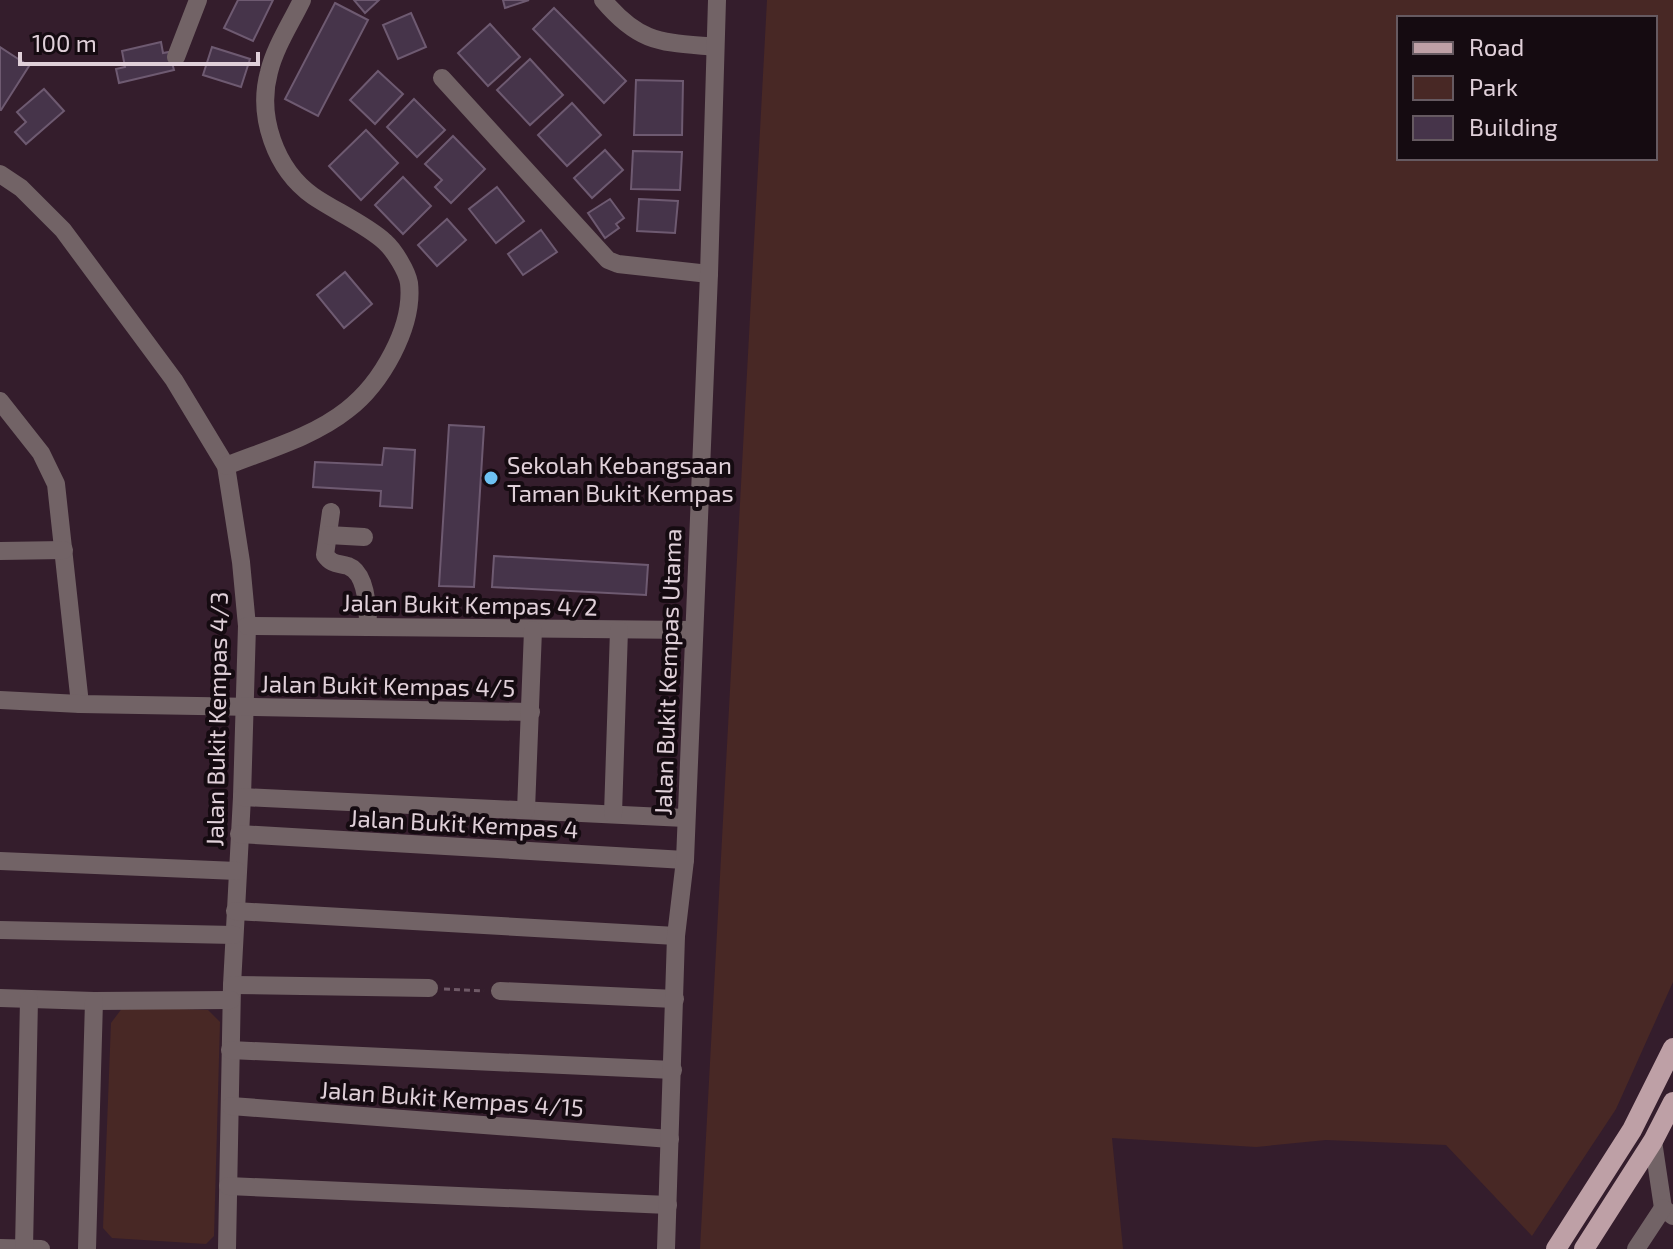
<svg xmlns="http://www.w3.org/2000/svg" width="1673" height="1249" viewBox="0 0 1673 1249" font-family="'Exo 2',sans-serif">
<rect width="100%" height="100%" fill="#341d2c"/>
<g fill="#482825" fill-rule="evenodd">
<path d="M 767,0 L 1673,0 L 1673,982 L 1616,1109 L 1532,1236 L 1446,1145 L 1326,1140 L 1256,1147 L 1112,1138 L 1123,1249 L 700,1249 ZM 1655,18 L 1655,158 L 1399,158 L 1399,18 Z"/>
<path d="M 123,1007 L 208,1010 L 220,1022 L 214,1236 L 206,1244 L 112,1238 L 103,1228 L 111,1023 Z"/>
</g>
<g fill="#46344a" stroke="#6e5a71" stroke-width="2">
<path d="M 238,0 L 273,0 L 253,41 L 224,28 Z"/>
<path d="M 354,0 L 379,0 L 365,13 Z"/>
<path d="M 503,0 L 529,0 L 505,8 Z"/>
<path d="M 335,3 L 368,20 L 318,116 L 285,99 Z"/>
<path d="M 554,8 L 626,81 L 604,103 L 533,29 Z"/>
<path d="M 411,13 L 426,47 L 398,59 L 383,25 Z"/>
<path d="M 490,24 L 520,57 L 488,86 L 458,53 Z"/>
<path d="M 161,42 L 163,53 L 169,52 L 174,70 L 119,83 L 116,69 L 125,67 L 122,51 Z"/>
<path d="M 0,47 L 29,66 L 1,110 L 0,110 Z"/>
<path d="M 212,47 L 250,59 L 241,87 L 203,75 Z"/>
<path d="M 530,59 L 563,95 L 530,125 L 497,90 Z"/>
<path d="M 378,71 L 403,94 L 375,124 L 350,100 Z"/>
<path d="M 636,80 L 683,81 L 682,135 L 634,135 Z"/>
<path d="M 44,89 L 64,111 L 26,144 L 15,132 L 26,122 L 17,112 Z"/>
<path d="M 414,99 L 445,130 L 417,157 L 387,127 Z"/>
<path d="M 572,103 L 601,135 L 567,166 L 538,135 Z"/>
<path d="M 366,130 L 398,163 L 361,200 L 329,166 Z"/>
<path d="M 453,136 L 485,169 L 451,203 L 435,187 L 442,180 L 425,164 Z"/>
<path d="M 605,150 L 623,170 L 592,198 L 574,178 Z"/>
<path d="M 633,151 L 682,152 L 680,190 L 631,189 Z"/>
<path d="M 403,177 L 431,206 L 403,234 L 375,205 Z"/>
<path d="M 497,187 L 524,221 L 496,243 L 469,209 Z"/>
<path d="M 610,199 L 624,218 L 616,224 L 619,228 L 605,238 L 588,213 Z"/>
<path d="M 639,199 L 678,201 L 675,233 L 637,231 Z"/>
<path d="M 447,219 L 466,240 L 437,266 L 418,245 Z"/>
<path d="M 541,230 L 557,252 L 523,275 L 508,254 Z"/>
<path d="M 345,272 L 372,304 L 344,328 L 317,295 Z"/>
<path d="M 449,425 L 484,427 L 474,587 L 439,586 Z"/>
<path d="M 384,448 L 415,450 L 412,508 L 380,506 L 381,491 L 313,487 L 315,462 L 382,465 Z"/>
<path d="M 494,556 L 648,565 L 646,595 L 492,587 Z"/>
</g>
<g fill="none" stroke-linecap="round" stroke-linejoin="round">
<path stroke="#6f5a67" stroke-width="3" stroke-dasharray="6 4" stroke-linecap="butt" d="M 444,989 L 484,991"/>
<g stroke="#726366" stroke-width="18">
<path d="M 603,0 C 640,44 661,42 715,47"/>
<path d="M 176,57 L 198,0"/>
<path d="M 442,78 L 608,260 L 618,264 L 709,274"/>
<path d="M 0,174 L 21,188 L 63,230 L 174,380 L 226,466 L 241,562 L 247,626 L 242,797 L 232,985 L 227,1249"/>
<path d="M 0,401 L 41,453 L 56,484 L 80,704"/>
<path d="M 226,466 C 266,450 313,437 347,410 C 381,384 414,327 409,283 C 407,271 394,250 385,242 C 367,225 333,210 313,196 C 275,169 257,116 269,72 C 275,47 291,23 302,0"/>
<path d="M 331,512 L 325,555 C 332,565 338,563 348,566 C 367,573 368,610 368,627"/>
<path d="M 328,535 L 364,537"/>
<path d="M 0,551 L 64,550"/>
<path d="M 247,626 L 692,630"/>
<path d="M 0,700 L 80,704 L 531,712"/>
<path d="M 242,797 L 685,818"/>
<path d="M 526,810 L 533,630"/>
<path d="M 613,814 L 619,630"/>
<path d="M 239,834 L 685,860"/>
<path d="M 0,861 L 237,871"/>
<path d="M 235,911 L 676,936"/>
<path d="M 0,930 L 234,935"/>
<path d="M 232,985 L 429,988"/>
<path d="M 500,991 L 675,999"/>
<path d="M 0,998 L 94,1001 L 231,1000"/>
<path d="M 230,1050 L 673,1070"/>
<path d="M 231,1106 L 670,1139"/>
<path d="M 1653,1141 L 1663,1208 L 1673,1216"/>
<path d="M 228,1186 L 668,1205"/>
<path d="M 0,1248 L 41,1249"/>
<path d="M 24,1249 L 29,999"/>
<path d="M 87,1249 L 94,1001"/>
<path d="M 666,1249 L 676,936 L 685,860 L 709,274 L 717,0"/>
<path d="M 1636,1249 L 1663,1208"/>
</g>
<g stroke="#bea0a6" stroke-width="20">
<path d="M 1556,1249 L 1632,1130 L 1673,1048"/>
<path d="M 1584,1249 L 1653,1141 L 1673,1102"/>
</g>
</g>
<circle fill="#6ec2f3" stroke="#150b11" stroke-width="3" cx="491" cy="478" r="8"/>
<g text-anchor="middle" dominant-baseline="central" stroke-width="8" stroke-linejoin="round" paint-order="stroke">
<g font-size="24" fill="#e0d0d9" stroke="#150b11" text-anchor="start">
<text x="507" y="464">Sekolah Kebangsaan<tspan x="507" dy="28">Taman Bukit Kempas</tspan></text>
</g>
<g font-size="24" fill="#e0d0d9" stroke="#150b11">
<text transform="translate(470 604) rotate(1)">Jalan Bukit Kempas 4/2</text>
<text transform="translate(667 672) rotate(-88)">Jalan Bukit Kempas Utama</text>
<text transform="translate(388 685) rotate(1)">Jalan Bukit Kempas 4/5</text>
<text transform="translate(216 719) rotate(-89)">Jalan Bukit Kempas 4/3</text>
<text transform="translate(464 823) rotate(3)">Jalan Bukit Kempas 4</text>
<text transform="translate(452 1098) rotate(4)">Jalan Bukit Kempas 4/15</text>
</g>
</g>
<rect x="1397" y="16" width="260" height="144" fill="#150b11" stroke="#665a61" stroke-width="2"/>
<rect x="1413" y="42" width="40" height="12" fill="#bea0a6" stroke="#665a61" stroke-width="2"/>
<text x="1469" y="56" font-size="24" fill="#e0d0d9">Road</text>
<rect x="1413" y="76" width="40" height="24" fill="#482825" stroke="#665a61" stroke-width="2"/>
<text x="1469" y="96" font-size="24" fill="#e0d0d9">Park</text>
<rect x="1413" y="116" width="40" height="24" fill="#46344a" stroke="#665a61" stroke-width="2"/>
<text x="1469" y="136" font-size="24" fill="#e0d0d9">Building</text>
<path d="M20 52v12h238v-12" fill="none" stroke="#e0d0d9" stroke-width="4"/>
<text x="32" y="52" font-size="24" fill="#e0d0d9" stroke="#150b11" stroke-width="6" paint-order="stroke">100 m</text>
</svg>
